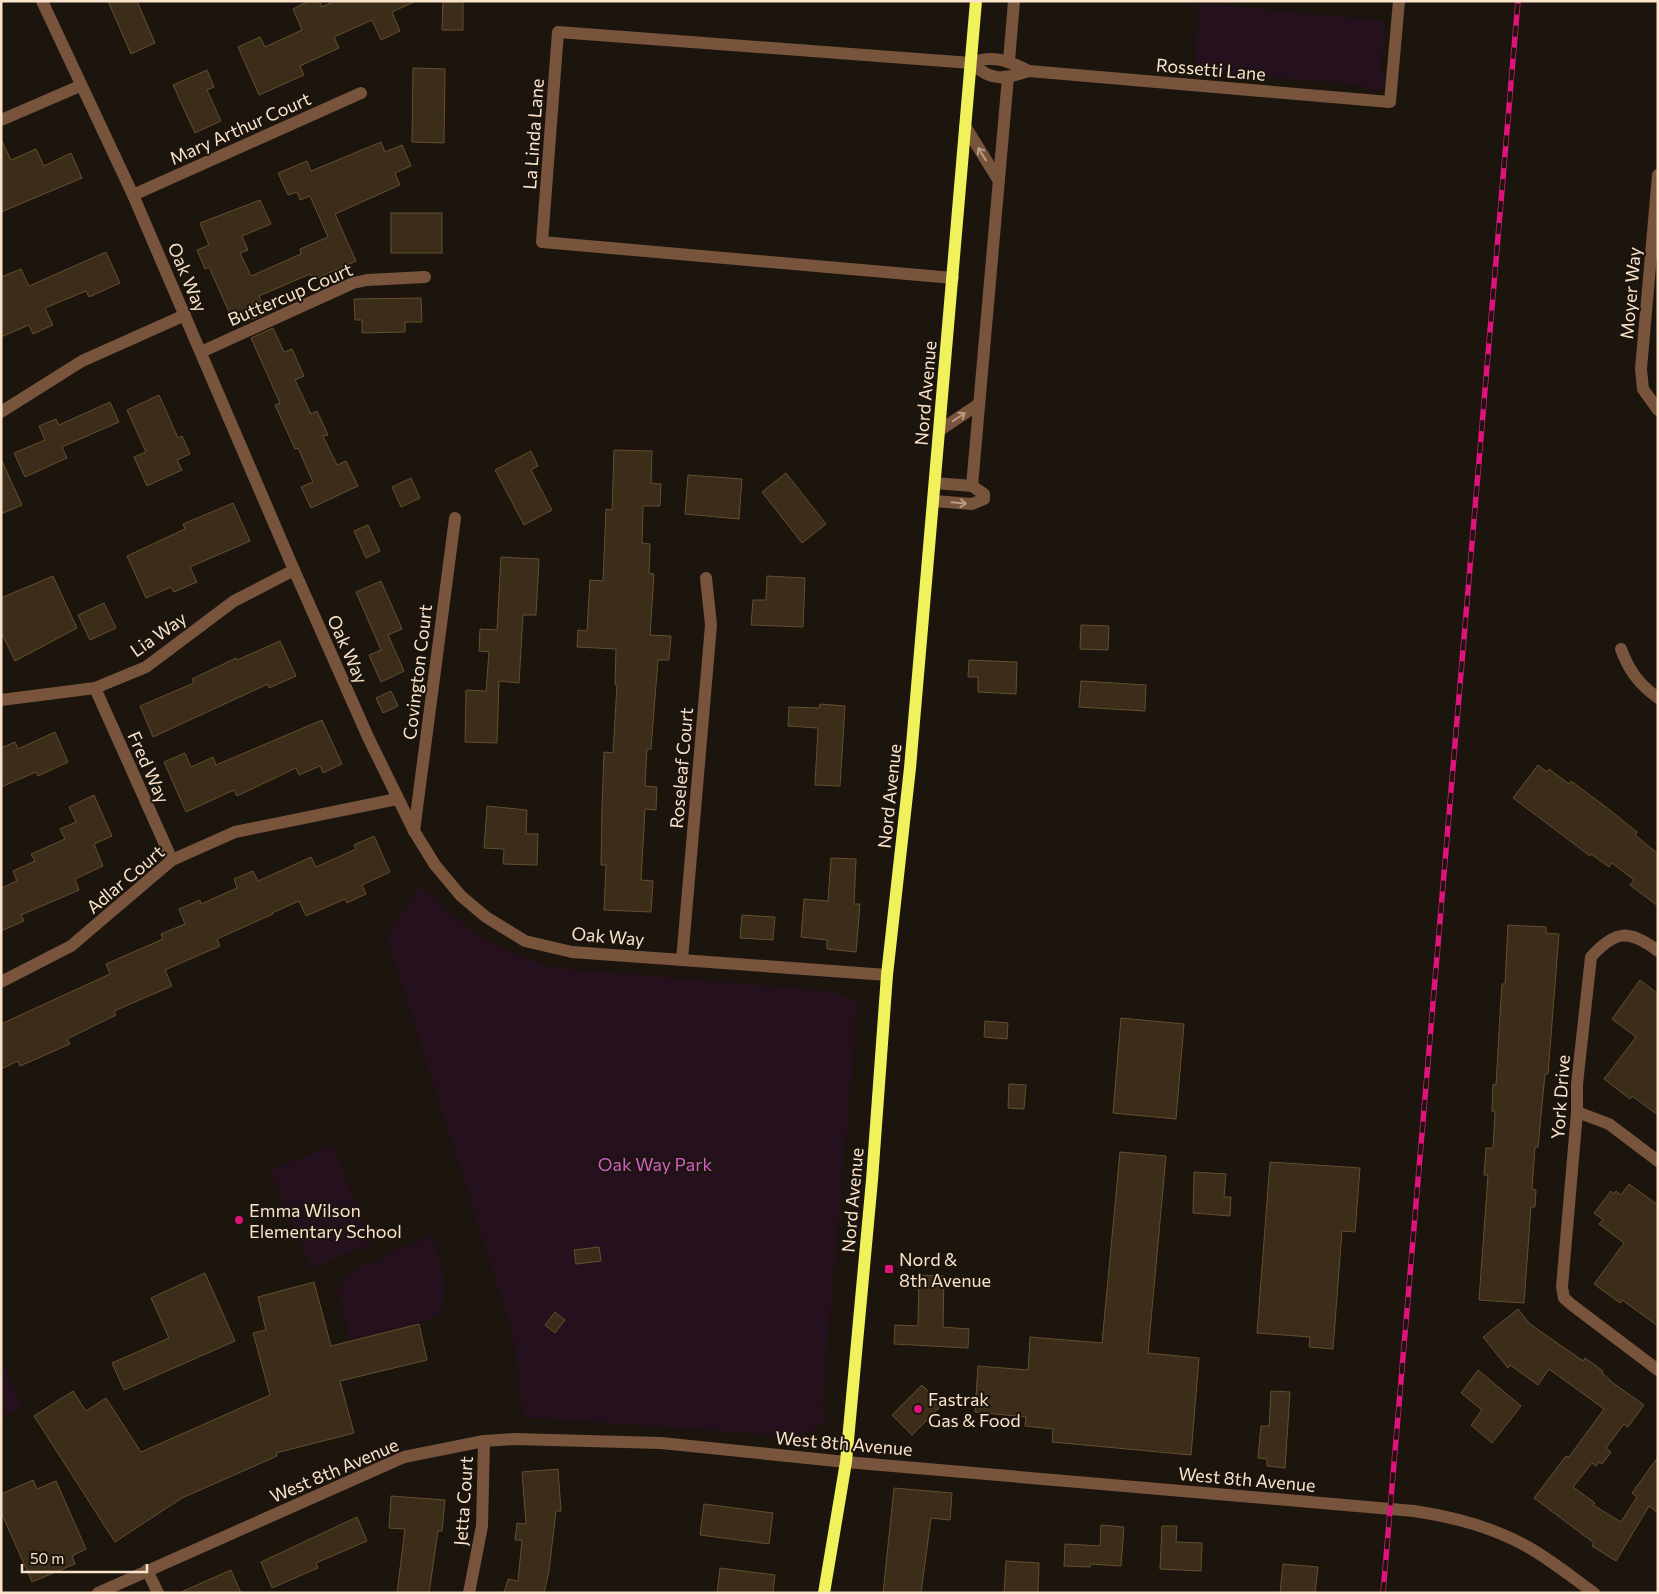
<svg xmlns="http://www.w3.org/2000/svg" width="1659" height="1594" viewBox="0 0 1659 1594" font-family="Commissioner,sans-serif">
<rect width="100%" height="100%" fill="#1b150d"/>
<g fill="#25101e">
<path d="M 1198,3 L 1385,21 L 1381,67 L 1385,76 L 1385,85 L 1380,91 L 1366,89 L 1364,85 L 1196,71 Z"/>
<path d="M 421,884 C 467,934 491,946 555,968 L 828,991 C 842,994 854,995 860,1010 L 854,1019 L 855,1035 L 822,1405 L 825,1420 L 813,1431 L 792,1436 L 523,1417 L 513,1335 L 386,935 Z"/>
<path d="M 332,1145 L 373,1243 L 312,1269 L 270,1171 Z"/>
<path d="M 432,1234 L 445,1279 L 444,1304 L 437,1315 L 422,1322 L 350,1340 L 337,1289 L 345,1278 L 365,1264 L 378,1263 L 394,1250 L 415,1244 Z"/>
<path d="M 1,1359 L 23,1408 L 1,1418 Z"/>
</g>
<g fill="#3b2d1a" stroke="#654e2e">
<path d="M 108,1 L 137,1 L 155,43 L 131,54 Z"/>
<path d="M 309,1 L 319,1 L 322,7 L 335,1 L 416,1 L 392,12 L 400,31 L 381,40 L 372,20 L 334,37 L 339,48 L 300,66 L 304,75 L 259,95 L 238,47 L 260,37 L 265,47 L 302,30 L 293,9 Z"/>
<path d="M 443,1 L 463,1 L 463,30 L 442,30 Z"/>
<path d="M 413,68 L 445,69 L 444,143 L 412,142 Z"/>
<path d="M 207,70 L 214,87 L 207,90 L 221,121 L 195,133 L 173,85 Z"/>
<path d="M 1,139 L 11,160 L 36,149 L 44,166 L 71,153 L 82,178 L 1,212 Z"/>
<path d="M 381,142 L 385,152 L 402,145 L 411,166 L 395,173 L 400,185 L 335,214 L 356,261 L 313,280 L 310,274 L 259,296 L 266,313 L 244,323 L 242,317 L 233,321 L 209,267 L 205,269 L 197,250 L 209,245 L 200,223 L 260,200 L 271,224 L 242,236 L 248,250 L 240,253 L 251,276 L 301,254 L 300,249 L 328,237 L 310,196 L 300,200 L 297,192 L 288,195 L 278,173 L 307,161 L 311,171 Z"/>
<rect x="391" y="213" width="51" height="40"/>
<path d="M 106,252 L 120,283 L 89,297 L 86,291 L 45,308 L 53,325 L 33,334 L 29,325 L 1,337 L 1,277 L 21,269 L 29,286 Z"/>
<path d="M 421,298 L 422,322 L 405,322 L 405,332 L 362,333 L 362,320 L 355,320 L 354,299 Z"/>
<path d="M 273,328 L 284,352 L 292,349 L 304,376 L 295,380 L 311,414 L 317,411 L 328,435 L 323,436 L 337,465 L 346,461 L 358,486 L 311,508 L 301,487 L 313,482 L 298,448 L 295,449 L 275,405 L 280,403 L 251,338 Z"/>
<path d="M 159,395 L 178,438 L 182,436 L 190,454 L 177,460 L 182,470 L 147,486 L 134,457 L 146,452 L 127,410 Z"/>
<path d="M 110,402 L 119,422 L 62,447 L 67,458 L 25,477 L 14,453 L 45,440 L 39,426 L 56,419 L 59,425 Z"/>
<path d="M 614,450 L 652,451 L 651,483 L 661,484 L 660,506 L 643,506 L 642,543 L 650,544 L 649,573 L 654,574 L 650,635 L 671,636 L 669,660 L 658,660 L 651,749 L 647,749 L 645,786 L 657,787 L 656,810 L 645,809 L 641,880 L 653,881 L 651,912 L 604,910 L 606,865 L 601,865 L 602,807 L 604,752 L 613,753 L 617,685 L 615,685 L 616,649 L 577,647 L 578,630 L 587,631 L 590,580 L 603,581 L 606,509 L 612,510 Z"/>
<path d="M 531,451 L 538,466 L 531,470 L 552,510 L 524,525 L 495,470 Z"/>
<path d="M 1,459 L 22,505 L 1,514 Z"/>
<path d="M 786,473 L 826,524 L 802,543 L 762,492 Z"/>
<path d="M 688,475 L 742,479 L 739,519 L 685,514 Z"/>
<path d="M 411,478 L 420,498 L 401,507 L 392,487 Z"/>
<path d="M 233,503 L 250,541 L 190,567 L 197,582 L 174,592 L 171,587 L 146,598 L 127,556 L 185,529 L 183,524 Z"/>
<path d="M 368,525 L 380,551 L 366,558 L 354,531 Z"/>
<path d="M 501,557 L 539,559 L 536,615 L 523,615 L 519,683 L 499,681 L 497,743 L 465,742 L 466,690 L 486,691 L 489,652 L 479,651 L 480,629 L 497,630 Z"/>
<path d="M 53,576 L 77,628 L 15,661 L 1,632 L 1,598 Z"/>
<path d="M 767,576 L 805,578 L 803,627 L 751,625 L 753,600 L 766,600 Z"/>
<path d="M 381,581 L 402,629 L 388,635 L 404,671 L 381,682 L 369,655 L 381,650 L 356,592 Z"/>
<path d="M 104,603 L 116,628 L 90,640 L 78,615 Z"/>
<path d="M 1081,625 L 1109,626 L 1108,650 L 1080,649 Z"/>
<path d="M 280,641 L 296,676 L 269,688 L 268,684 L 153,737 L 140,706 L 194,683 L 192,679 L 236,658 L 237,660 Z"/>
<path d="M 969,660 L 1017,662 L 1016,694 L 978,692 L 978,677 L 968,677 Z"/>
<path d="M 1081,681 L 1146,685 L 1145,711 L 1079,707 Z"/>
<path d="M 391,691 L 398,706 L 383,713 L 376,698 Z"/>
<path d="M 820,704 L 845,706 L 840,786 L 815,785 L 818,728 L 788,726 L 789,707 L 819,708 Z"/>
<path d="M 322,720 L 342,764 L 323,773 L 320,766 L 299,775 L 296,768 L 237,796 L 234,790 L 186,812 L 164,762 L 185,753 L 191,767 L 213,757 L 216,765 Z"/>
<path d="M 55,732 L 68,762 L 38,776 L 36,772 L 1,787 L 1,748 L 15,742 L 18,749 Z"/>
<path d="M 1538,765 L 1547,772 L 1549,769 L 1569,784 L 1571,781 L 1606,807 L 1637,832 L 1635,835 L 1658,854 L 1658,906 L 1630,885 L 1634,880 L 1612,863 L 1609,867 L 1591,854 L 1590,856 L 1513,798 Z"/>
<path d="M 94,795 L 112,836 L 94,844 L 103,866 L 75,879 L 79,890 L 21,915 L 24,921 L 1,931 L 1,888 L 17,881 L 13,871 L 35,861 L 31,854 L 65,839 L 60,829 L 76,822 L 69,807 Z"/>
<path d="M 487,806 L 527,810 L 526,834 L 538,834 L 537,865 L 503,864 L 504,849 L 484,848 Z"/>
<path d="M 374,836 L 390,872 L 362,885 L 366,894 L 347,903 L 345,899 L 306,916 L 299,901 L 272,913 L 273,914 L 217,939 L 220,946 L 165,970 L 172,986 L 114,1011 L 116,1015 L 67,1039 L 70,1044 L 20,1066 L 18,1061 L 1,1069 L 1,1024 L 110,974 L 106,964 L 163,939 L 161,934 L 185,924 L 179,909 L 200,900 L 201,904 L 237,888 L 234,879 L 253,871 L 258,881 L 311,857 L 316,867 L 356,849 L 354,845 Z"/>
<path d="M 831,858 L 856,859 L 854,904 L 860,904 L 856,952 L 827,949 L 827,940 L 801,937 L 804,899 L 828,901 Z"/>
<path d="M 742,915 L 775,917 L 773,940 L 740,938 Z"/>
<path d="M 1508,925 L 1546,927 L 1546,933 L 1559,934 L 1548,1074 L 1545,1074 L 1538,1147 L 1535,1147 L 1532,1189 L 1536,1190 L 1535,1207 L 1531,1207 L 1524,1303 L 1479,1300 L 1488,1175 L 1484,1175 L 1486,1148 L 1493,1148 L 1495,1112 L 1492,1111 L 1493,1084 L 1496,1085 L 1500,1015 L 1502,984 L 1505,984 Z"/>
<path d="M 1640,980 L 1658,994 L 1658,1115 L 1632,1096 L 1630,1099 L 1604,1079 L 1636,1037 L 1612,1019 Z"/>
<path d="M 1121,1018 L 1184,1024 L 1176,1119 L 1113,1113 Z"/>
<path d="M 985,1021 L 1008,1023 L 1007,1039 L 984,1037 Z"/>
<path d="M 1009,1084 L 1026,1085 L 1024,1109 L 1008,1108 Z"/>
<path d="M 1120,1152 L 1166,1156 L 1148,1353 L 1199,1358 L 1191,1455 L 1052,1442 L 1053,1429 L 1025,1426 L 1026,1417 L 975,1412 L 978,1366 L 1028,1370 L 1030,1337 L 1102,1343 Z"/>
<path d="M 1270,1162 L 1360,1168 L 1355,1232 L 1342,1231 L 1333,1349 L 1309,1347 L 1310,1337 L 1257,1333 Z"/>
<path d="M 1194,1172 L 1226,1174 L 1224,1197 L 1231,1197 L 1230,1216 L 1193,1213 Z"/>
<path d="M 1629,1184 L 1658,1205 L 1658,1326 L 1622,1300 L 1620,1303 L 1594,1284 L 1624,1243 L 1599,1224 L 1603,1220 L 1594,1213 L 1611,1191 L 1614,1194 L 1616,1191 L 1621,1195 Z"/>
<path d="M 599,1247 L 601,1261 L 576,1264 L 574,1250 Z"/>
<path d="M 205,1273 L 235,1341 L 124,1390 L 112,1363 L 169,1338 L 151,1298 Z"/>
<path d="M 919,1275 L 944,1276 L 943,1327 L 969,1329 L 968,1348 L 894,1344 L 895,1325 L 918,1326 Z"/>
<path d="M 314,1282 L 331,1346 L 419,1324 L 427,1360 L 340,1381 L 354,1433 L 276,1453 L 277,1456 L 182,1498 L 115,1542 L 34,1416 L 73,1391 L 86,1411 L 106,1398 L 141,1452 L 270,1395 L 253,1333 L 266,1330 L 258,1297 Z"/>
<path d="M 1518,1309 L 1530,1324 L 1583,1361 L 1585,1358 L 1603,1371 L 1602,1373 L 1613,1383 L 1644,1405 L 1628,1427 L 1624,1424 L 1606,1448 L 1611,1452 L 1602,1464 L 1599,1462 L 1596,1466 L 1592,1463 L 1573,1487 L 1595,1503 L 1593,1505 L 1621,1522 L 1637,1497 L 1632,1493 L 1658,1457 L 1658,1513 L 1649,1506 L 1616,1561 L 1592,1546 L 1594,1543 L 1534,1498 L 1566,1456 L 1569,1457 L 1604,1409 L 1549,1369 L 1538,1385 L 1510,1365 L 1508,1368 L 1483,1337 Z"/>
<path d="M 555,1312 L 565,1320 L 555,1333 L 545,1325 Z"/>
<path d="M 1478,1370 L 1521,1406 L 1492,1443 L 1471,1425 L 1482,1410 L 1461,1393 Z"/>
<path d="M 922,1385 L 942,1405 L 912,1435 L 892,1415 Z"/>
<path d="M 1271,1391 L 1290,1392 L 1285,1468 L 1267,1466 L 1267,1459 L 1258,1458 L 1261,1426 L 1269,1426 Z"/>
<path d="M 558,1469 L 561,1511 L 556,1511 L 549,1571 L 544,1593 L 504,1593 L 508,1579 L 518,1581 L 522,1540 L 515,1540 L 517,1523 L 526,1524 L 522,1472 Z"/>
<path d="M 33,1480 L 37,1489 L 56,1481 L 86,1549 L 72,1556 L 75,1564 L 32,1582 L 1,1512 L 1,1494 Z"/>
<path d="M 894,1488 L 952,1493 L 950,1520 L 931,1518 L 921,1593 L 883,1593 Z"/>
<path d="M 391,1496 L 445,1500 L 442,1531 L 438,1531 L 429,1593 L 397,1593 L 405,1529 L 389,1528 Z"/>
<path d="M 704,1504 L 773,1513 L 769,1544 L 700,1535 Z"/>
<path d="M 357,1517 L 367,1541 L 316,1563 L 318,1568 L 272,1588 L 261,1562 Z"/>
<path d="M 1101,1525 L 1124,1527 L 1121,1566 L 1090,1564 L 1090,1567 L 1064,1566 L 1065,1544 L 1100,1546 Z"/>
<path d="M 1162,1526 L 1177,1526 L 1176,1542 L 1202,1543 L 1201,1571 L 1160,1569 Z"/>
<path d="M 1006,1561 L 1039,1563 L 1038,1593 L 1004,1593 Z"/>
<path d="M 1283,1564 L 1318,1567 L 1315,1593 L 1280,1593 Z"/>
<path d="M 720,1568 L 775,1575 L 773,1593 L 717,1593 Z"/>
<path d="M 231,1570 L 241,1593 L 179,1593 Z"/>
</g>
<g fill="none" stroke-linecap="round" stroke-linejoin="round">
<g stroke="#77543b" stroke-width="12">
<path d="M 42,1 L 133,195 L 294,570 L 368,737 L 414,831 L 435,865 L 461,896 L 486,917 L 525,941 L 572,952 L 887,975"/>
<path d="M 1009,61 L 1014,1"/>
<path d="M 971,63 C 992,82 1003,79 1029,71 L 1390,102 L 1399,1"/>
<path d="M 1,120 L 80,86"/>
<path d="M 965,126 L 999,181"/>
<path d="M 1658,175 L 1641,369 L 1643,389 L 1658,410"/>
<path d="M 133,195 L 361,93"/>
<path d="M 953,278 L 542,242 L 558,32 L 971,63 C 992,54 1009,61 1029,71"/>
<path d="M 201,352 L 353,283 L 367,280 L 425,277"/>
<path d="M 1,412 L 82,361 L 185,315"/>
<path d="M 940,430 L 979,404"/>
<path d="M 972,486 L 1008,77"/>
<path d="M 934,501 L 972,504 L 984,499 L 984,494 L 972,486 L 935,483"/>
<path d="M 1621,649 C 1629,671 1639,684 1658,698"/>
<path d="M 95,688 L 172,860"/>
<path d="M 1,700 L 95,688 L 146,667 L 234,601 L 294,570"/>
<path d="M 414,831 L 455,518"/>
<path d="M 1658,951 C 1629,929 1615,930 1591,957 L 1577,1084 L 1577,1112 L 1562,1287 L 1564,1298 L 1572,1305 L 1658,1370"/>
<path d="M 682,960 L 711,625 L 706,578"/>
<path d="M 1,982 L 71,946 L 172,860 L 235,832 L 397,799"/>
<path d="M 1577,1112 L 1609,1124 L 1658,1161"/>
<path d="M 147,1570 L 158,1593"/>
<path d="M 98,1593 L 404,1457 L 484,1441 L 514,1439 L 661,1443 L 846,1462 L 1414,1511 C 1454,1517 1493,1527 1528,1547 C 1551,1560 1573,1578 1594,1593"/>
<path d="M 469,1593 L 482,1526 L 484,1441"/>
</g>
<path stroke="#f0f15b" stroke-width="12" d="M 824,1593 L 846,1462 L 872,1180 L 887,975 L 910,768 L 976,1"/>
<defs>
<path id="rail" d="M 1383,1593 L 1518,1"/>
</defs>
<use href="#rail" stroke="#df137c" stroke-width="5.5"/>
<use href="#rail" stroke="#1b150d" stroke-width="4" stroke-dasharray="11" stroke-linecap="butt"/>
</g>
<defs><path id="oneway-shaft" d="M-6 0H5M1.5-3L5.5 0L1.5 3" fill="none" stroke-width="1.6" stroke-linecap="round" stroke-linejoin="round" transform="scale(1.25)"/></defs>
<g stroke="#b99c83">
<use href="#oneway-shaft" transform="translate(982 154) rotate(-122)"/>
<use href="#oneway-shaft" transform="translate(959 417) rotate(-34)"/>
<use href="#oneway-shaft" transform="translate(959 503) rotate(5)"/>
</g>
<g fill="#df137c" stroke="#1b150d" stroke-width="2">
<circle cx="239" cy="1220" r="5"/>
<rect x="884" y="1264" width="10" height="10" rx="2.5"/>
<circle cx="918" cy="1409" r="5"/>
</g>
<g text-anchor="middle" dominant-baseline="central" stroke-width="4" stroke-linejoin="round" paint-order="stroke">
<g font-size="18" fill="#fbe3cb" stroke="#1b150d">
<text transform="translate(1211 69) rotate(5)">Rossetti Lane</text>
<text transform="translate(240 128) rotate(-24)">Mary Arthur Court</text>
<text transform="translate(533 134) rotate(-86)">La Linda Lane</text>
<text transform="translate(188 277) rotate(67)">Oak Way</text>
<text transform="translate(1630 293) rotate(-85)">Moyer Way</text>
<text transform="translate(290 294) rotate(-23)">Buttercup Court</text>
<text transform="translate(925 393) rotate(-85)">Nord Avenue</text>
<text transform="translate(158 634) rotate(-35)">Lia Way</text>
<text transform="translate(348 649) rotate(66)">Oak Way</text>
<text transform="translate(417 672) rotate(-83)">Covington Court</text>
<text transform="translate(149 767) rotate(66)">Fred Way</text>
<text transform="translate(681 768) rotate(-85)">Roseleaf Court</text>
<text transform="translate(889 796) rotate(-84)">Nord Avenue</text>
<text transform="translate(125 879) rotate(-40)">Adlar Court</text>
<text transform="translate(608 936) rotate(5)">Oak Way</text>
<text transform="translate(1560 1097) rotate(-86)">York Drive</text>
<text transform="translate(852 1200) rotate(-85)">Nord Avenue</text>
<text transform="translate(844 1443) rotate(5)">West 8th Avenue</text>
<text transform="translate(334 1470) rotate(-23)">West 8th Avenue</text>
<text transform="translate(1247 1479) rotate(5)">West 8th Avenue</text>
<text transform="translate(463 1501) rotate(-86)">Jetta Court</text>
</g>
<g font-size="18" fill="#d35fc4" stroke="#1b150d">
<text x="655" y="1164">Oak Way Park</text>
</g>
<g font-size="18" fill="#fbe3cb" stroke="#1b150d" text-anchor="start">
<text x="249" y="1210">Emma Wilson<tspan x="249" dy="21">Elementary School</tspan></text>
<text x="899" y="1259">Nord &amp;<tspan x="899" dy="21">8th Avenue</tspan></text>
<text x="928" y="1399">Fastrak<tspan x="928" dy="21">Gas &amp; Food</tspan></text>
</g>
</g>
<rect width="1659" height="1594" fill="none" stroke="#fbe3cb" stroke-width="5"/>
<path d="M22 1564v8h125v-8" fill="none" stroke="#fbe3cb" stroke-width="2.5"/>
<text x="30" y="1564" font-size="15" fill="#fbe3cb" stroke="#1b150d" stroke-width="4" paint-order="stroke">50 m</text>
</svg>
